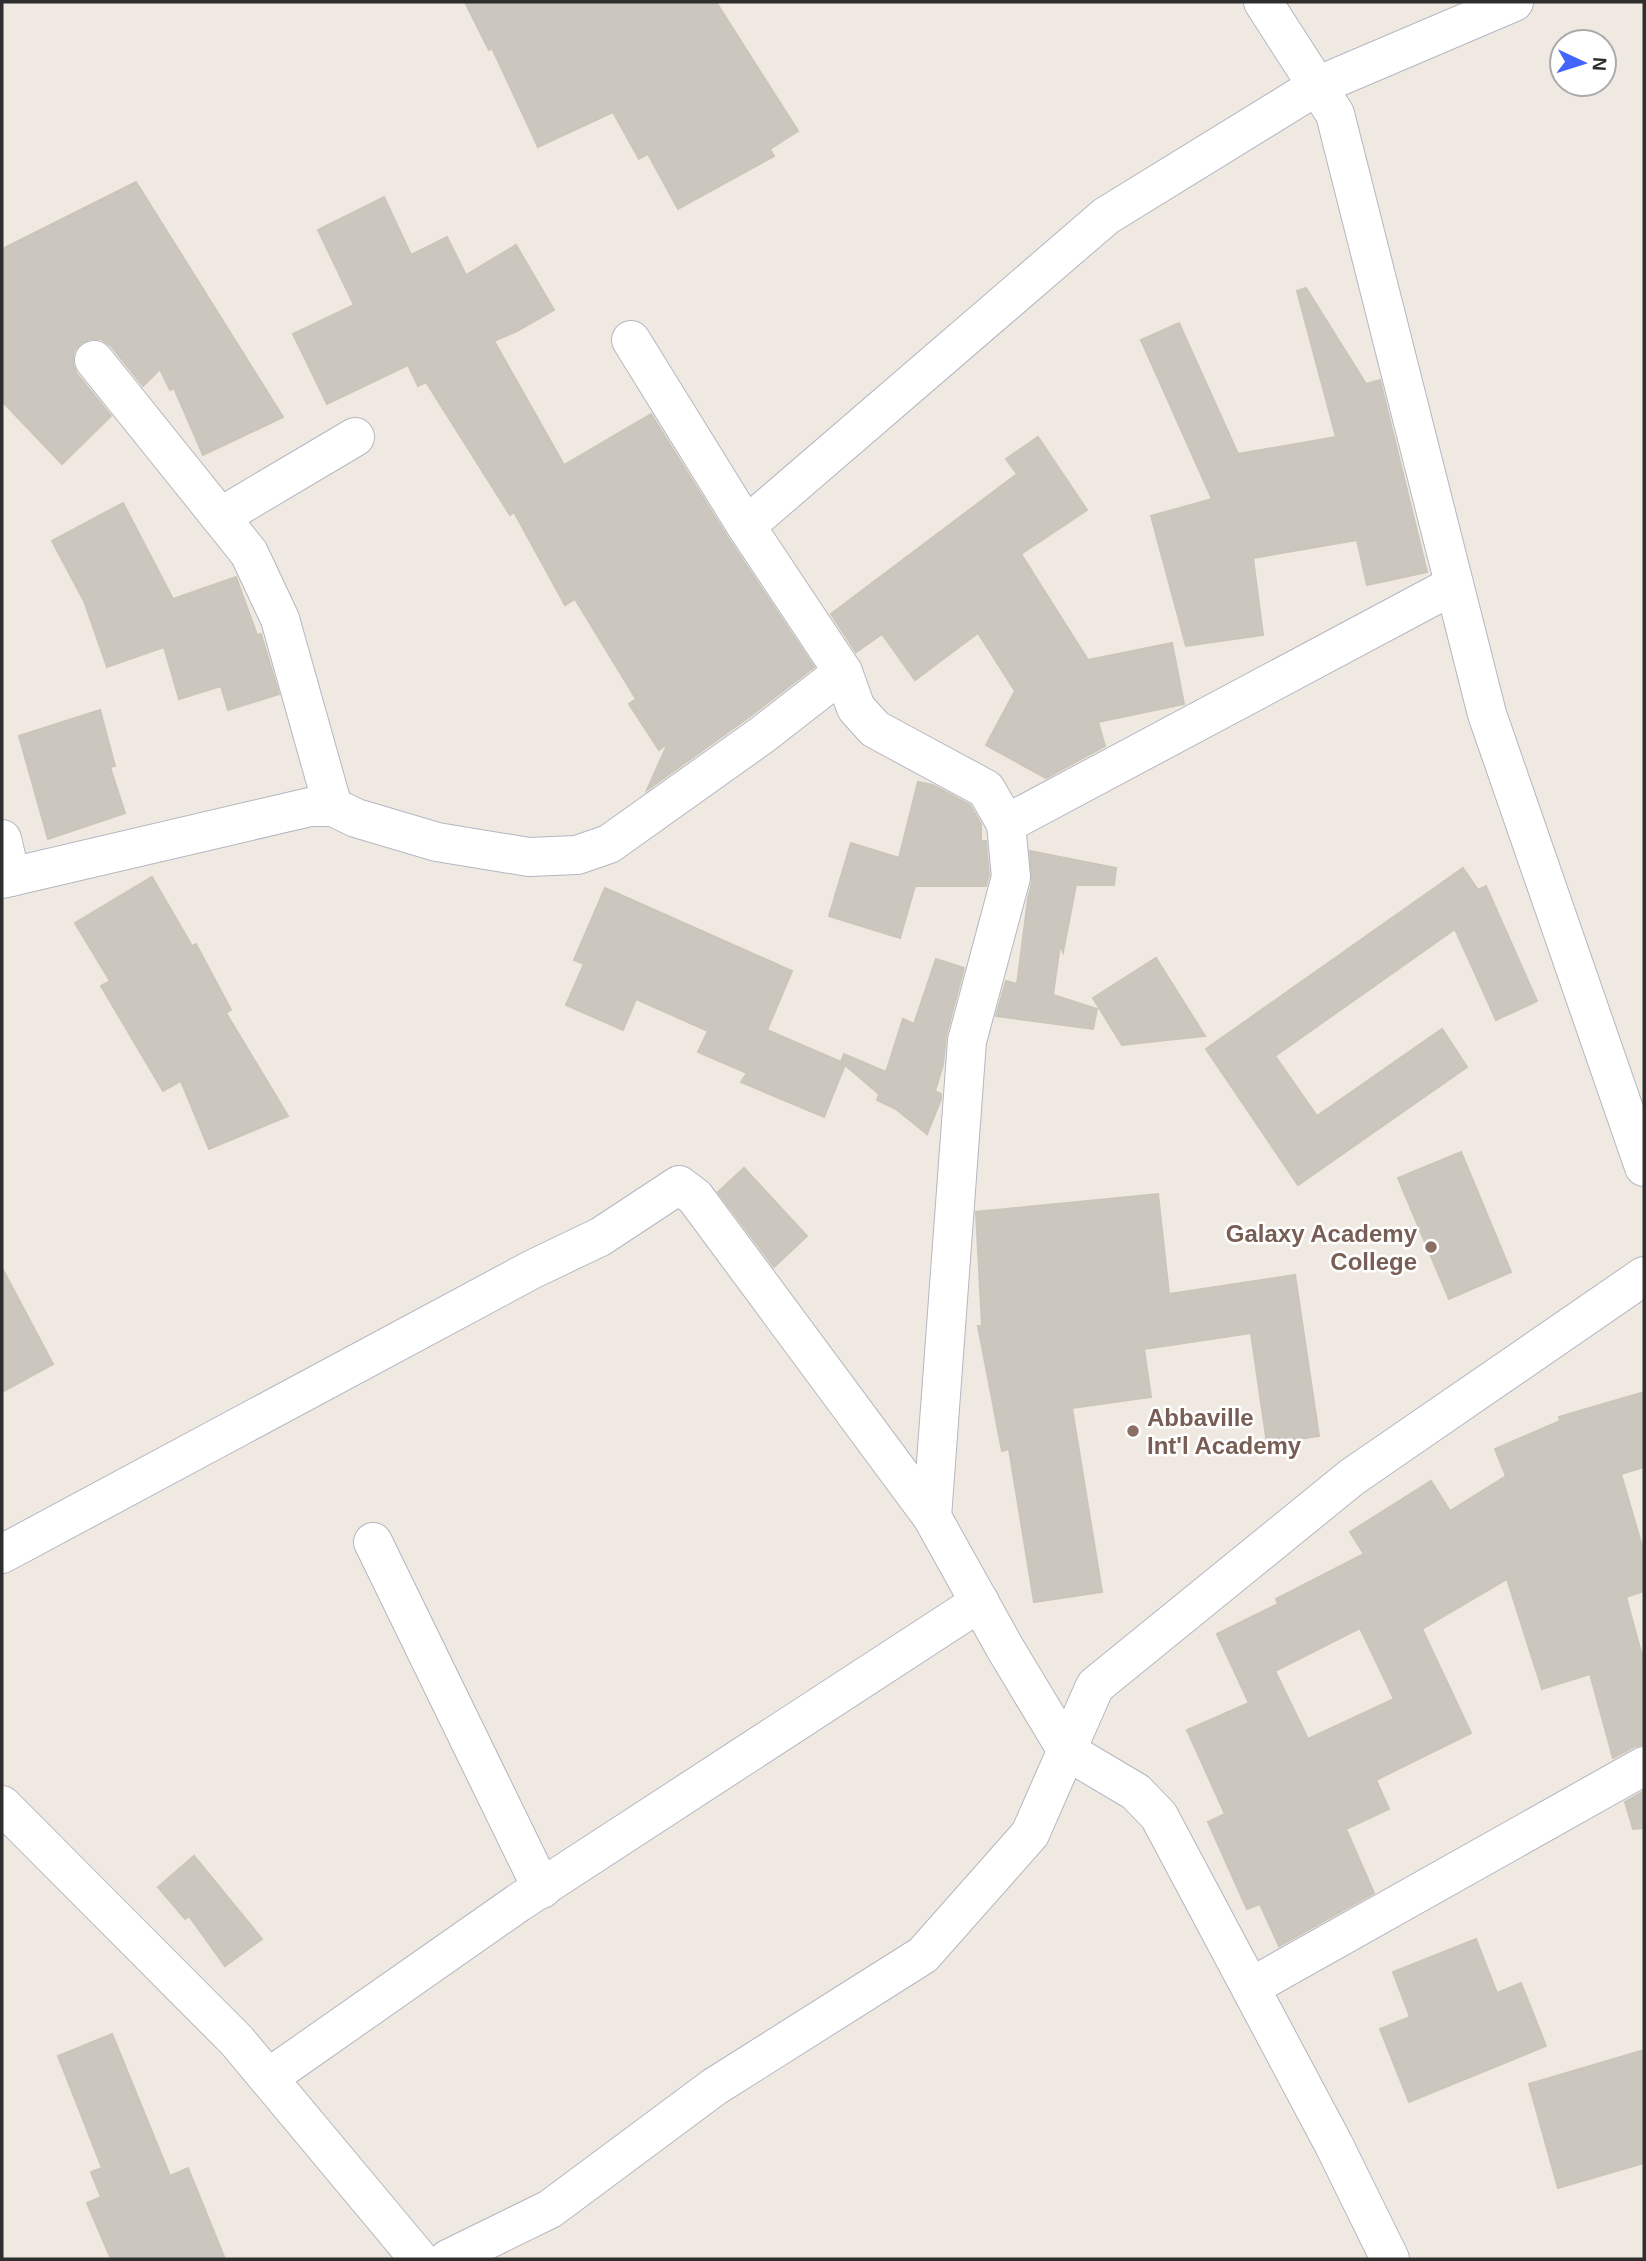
<svg xmlns="http://www.w3.org/2000/svg" width="1646" height="2261" viewBox="0 0 1646 2261" font-family="Helvetica,sans-serif">
<rect width="100%" height="100%" fill="#efe9e1"/>
<g fill="#cbc7bf" stroke="#cbc5ba" stroke-width="2" fill-rule="evenodd">
<path d="M 465,2 L 716,2 L 798,131 L 770,149 L 774,156 L 678,209 L 648,154 L 639,159 L 613,112 L 538,147 L 492,48 L 489,50 Z"/>
<path d="M 136,182 L 283,417 L 203,455 L 174,388 L 170,390 L 160,369 L 143,386 L 111,346 L 101,339 L 90,339 L 81,343 L 74,351 L 73,364 L 77,374 L 111,416 L 62,464 L 2,401 L 2,249 Z"/>
<path d="M 384,197 L 411,255 L 447,237 L 466,275 L 516,245 L 554,310 L 517,331 L 494,341 L 564,465 L 651,414 L 728,538 L 814,667 L 749,717 L 647,790 L 668,743 L 659,750 L 629,704 L 636,699 L 575,599 L 565,605 L 514,512 L 510,515 L 426,382 L 418,386 L 408,365 L 327,404 L 293,334 L 354,305 L 318,230 Z"/>
<path d="M 1306,288 L 1366,384 L 1380,380 L 1427,572 L 1367,585 L 1357,540 L 1253,558 L 1263,635 L 1186,646 L 1151,516 L 1212,499 L 1141,340 L 1179,323 L 1238,454 L 1336,437 L 1297,291 Z"/>
<path d="M 1038,437 L 1087,510 L 1021,554 L 1088,660 L 1172,643 L 1184,704 L 1098,722 L 1105,746 L 1046,778 L 986,745 L 1015,691 L 978,633 L 915,680 L 882,634 L 856,652 L 831,614 L 1017,474 L 1006,459 Z"/>
<path d="M 123,503 L 173,599 L 236,577 L 257,635 L 261,634 L 279,694 L 228,710 L 221,686 L 179,699 L 164,647 L 107,667 L 84,601 L 52,541 Z"/>
<path d="M 100,710 L 115,766 L 110,767 L 125,813 L 48,839 L 19,736 Z"/>
<path d="M 918,782 L 933,785 L 970,805 L 981,824 L 981,841 L 986,841 L 989,875 L 986,886 L 915,886 L 900,938 L 829,916 L 851,843 L 899,858 Z"/>
<path d="M 1030,851 L 1116,868 L 1114,885 L 1076,885 L 1063,952 L 1060,945 L 1053,995 L 1097,1009 L 1093,1029 L 996,1016 L 1006,981 L 1017,984 L 1028,899 L 1032,882 Z"/>
<path d="M 1463,868 L 1478,890 L 1486,886 L 1537,1001 L 1496,1020 L 1455,929 L 1275,1056 L 1317,1116 L 1442,1029 L 1467,1067 L 1298,1185 L 1206,1049 Z"/>
<path d="M 152,877 L 192,946 L 196,944 L 231,1010 L 226,1013 L 288,1116 L 209,1149 L 181,1081 L 163,1091 L 101,986 L 110,981 L 75,923 Z"/>
<path d="M 605,888 L 792,971 L 767,1030 L 841,1062 L 844,1054 L 886,1072 L 903,1019 L 914,1024 L 936,959 L 964,968 L 946,1036 L 943,1065 L 935,1091 L 941,1094 L 941,1099 L 927,1134 L 896,1109 L 877,1100 L 879,1094 L 845,1065 L 824,1117 L 741,1082 L 747,1073 L 698,1052 L 708,1031 L 636,999 L 623,1030 L 566,1005 L 584,964 L 574,960 Z"/>
<path d="M 1156,958 L 1205,1036 L 1122,1045 L 1093,998 Z"/>
<path d="M 1461,1152 L 1511,1272 L 1449,1299 L 1398,1178 Z"/>
<path d="M 744,1168 L 807,1236 L 774,1267 L 718,1192 Z"/>
<path d="M 1158,1194 L 1169,1294 L 1295,1275 L 1319,1436 L 1267,1444 L 1251,1333 L 1144,1349 L 1151,1397 L 1072,1408 L 1102,1592 L 1034,1602 L 1009,1449 L 1002,1451 L 978,1326 L 982,1326 L 976,1212 Z"/>
<path d="M 2,1268 L 53,1364 L 2,1392 Z"/>
<path d="M 1644,1392 L 1644,1467 L 1621,1474 L 1644,1553 L 1644,1591 L 1626,1597 L 1644,1663 L 1644,1744 L 1633,1747 L 1613,1758 L 1590,1674 L 1542,1689 L 1507,1579 L 1422,1629 L 1471,1733 L 1376,1780 L 1389,1809 L 1346,1829 L 1374,1893 L 1279,1946 L 1260,1904 L 1247,1909 L 1208,1822 L 1225,1814 L 1187,1730 L 1249,1703 L 1217,1634 L 1278,1604 L 1276,1599 L 1364,1554 L 1350,1532 L 1431,1481 L 1450,1511 L 1506,1476 L 1495,1449 L 1560,1421 L 1559,1417 ZM 1360,1628 L 1394,1699 L 1308,1739 L 1275,1671 Z"/>
<path d="M 1644,1791 L 1644,1828 L 1633,1829 L 1625,1802 Z"/>
<path d="M 194,1856 L 262,1939 L 225,1966 L 189,1916 L 185,1919 L 158,1887 Z"/>
<path d="M 1476,1939 L 1497,1993 L 1521,1983 L 1546,2046 L 1409,2102 L 1380,2029 L 1410,2017 L 1393,1972 Z"/>
<path d="M 112,2034 L 170,2176 L 188,2168 L 225,2259 L 111,2259 L 87,2203 L 101,2197 L 91,2172 L 102,2168 L 58,2056 Z"/>
<path d="M 1644,2050 L 1644,2163 L 1558,2188 L 1529,2084 Z"/>
</g>
<g fill="none" stroke-linecap="round" stroke-linejoin="round">
<defs>
<g id="street">
<path d="M 1263,2 L 1335,114 L 1487,714 L 1644,1167"/>
<path d="M 631,340 L 746,526 L 843,672 L 856,708 L 875,729 L 986,789 L 1006,824 L 1011,877 L 967,1041 L 932,1517"/>
<path d="M 94,360 L 249,553 L 280,619 L 333,807"/>
<path d="M 220,517 L 355,437"/>
<path d="M 746,526 L 1106,216 L 1317,86 L 1514,2"/>
<path d="M 1006,824 L 1454,585"/>
<path d="M 2,839 L 11,877"/>
<path d="M 2,879 L 310,807 L 333,807 L 356,818 L 437,842 L 529,857 L 577,855 L 609,844 L 762,735 L 843,672"/>
<path d="M 373,1542 L 542,1889"/>
<path d="M 2,1554 L 533,1269 L 600,1237 L 679,1185 L 695,1197 L 932,1517 L 1005,1648 L 1067,1751 L 1136,1792 L 1159,1816 L 1334,2145 L 1390,2259"/>
<path d="M 2,1805 L 237,2041 L 419,2259"/>
<path d="M 1251,1987 L 1644,1766"/>
<path d="M 268,2078 L 518,1903 L 980,1602"/>
<path d="M 448,2259 L 550,2209 L 714,2087 L 923,1955 L 1030,1834 L 1095,1686 L 1352,1477 L 1644,1276"/>
</g>
</defs>
<use href="#street" stroke="#b4b7c1" stroke-width="40"/>
<use href="#street" stroke="#fff" stroke-width="38"/>
</g>
<g fill="#8d6e63" stroke="#fff" stroke-width="2.5">
<circle cx="1431" cy="1247" r="7"/>
<circle cx="1133" cy="1431" r="7"/>
</g>
<g text-anchor="middle" dominant-baseline="central" stroke-width="5" stroke-linejoin="round" paint-order="stroke">
<g font-size="24" font-weight="bold" fill="#785e54" stroke="#fff" text-anchor="end">
<text x="1417" y="1233">Galaxy Academy<tspan x="1417" dy="28">College</tspan></text>
<text x="1147" y="1417" text-anchor="start">Abbaville<tspan x="1147" dy="28">Int'l Academy</tspan></text>
</g>
</g>
<rect width="1646" height="2261" fill="none" stroke="#2e2e2e" stroke-width="7"/>
<g transform="translate(1583 63) rotate(94)"><circle r="33" fill="#ffffff" stroke="#ababab" stroke-width="2"/>
<path d="M0-5L12 26L0 18L-12 26Z" fill="#4264fb"/>
<text y="-10" font-size="19" font-weight="bold" text-anchor="middle" fill="#2e2e2e">N</text>
</g>
</svg>
